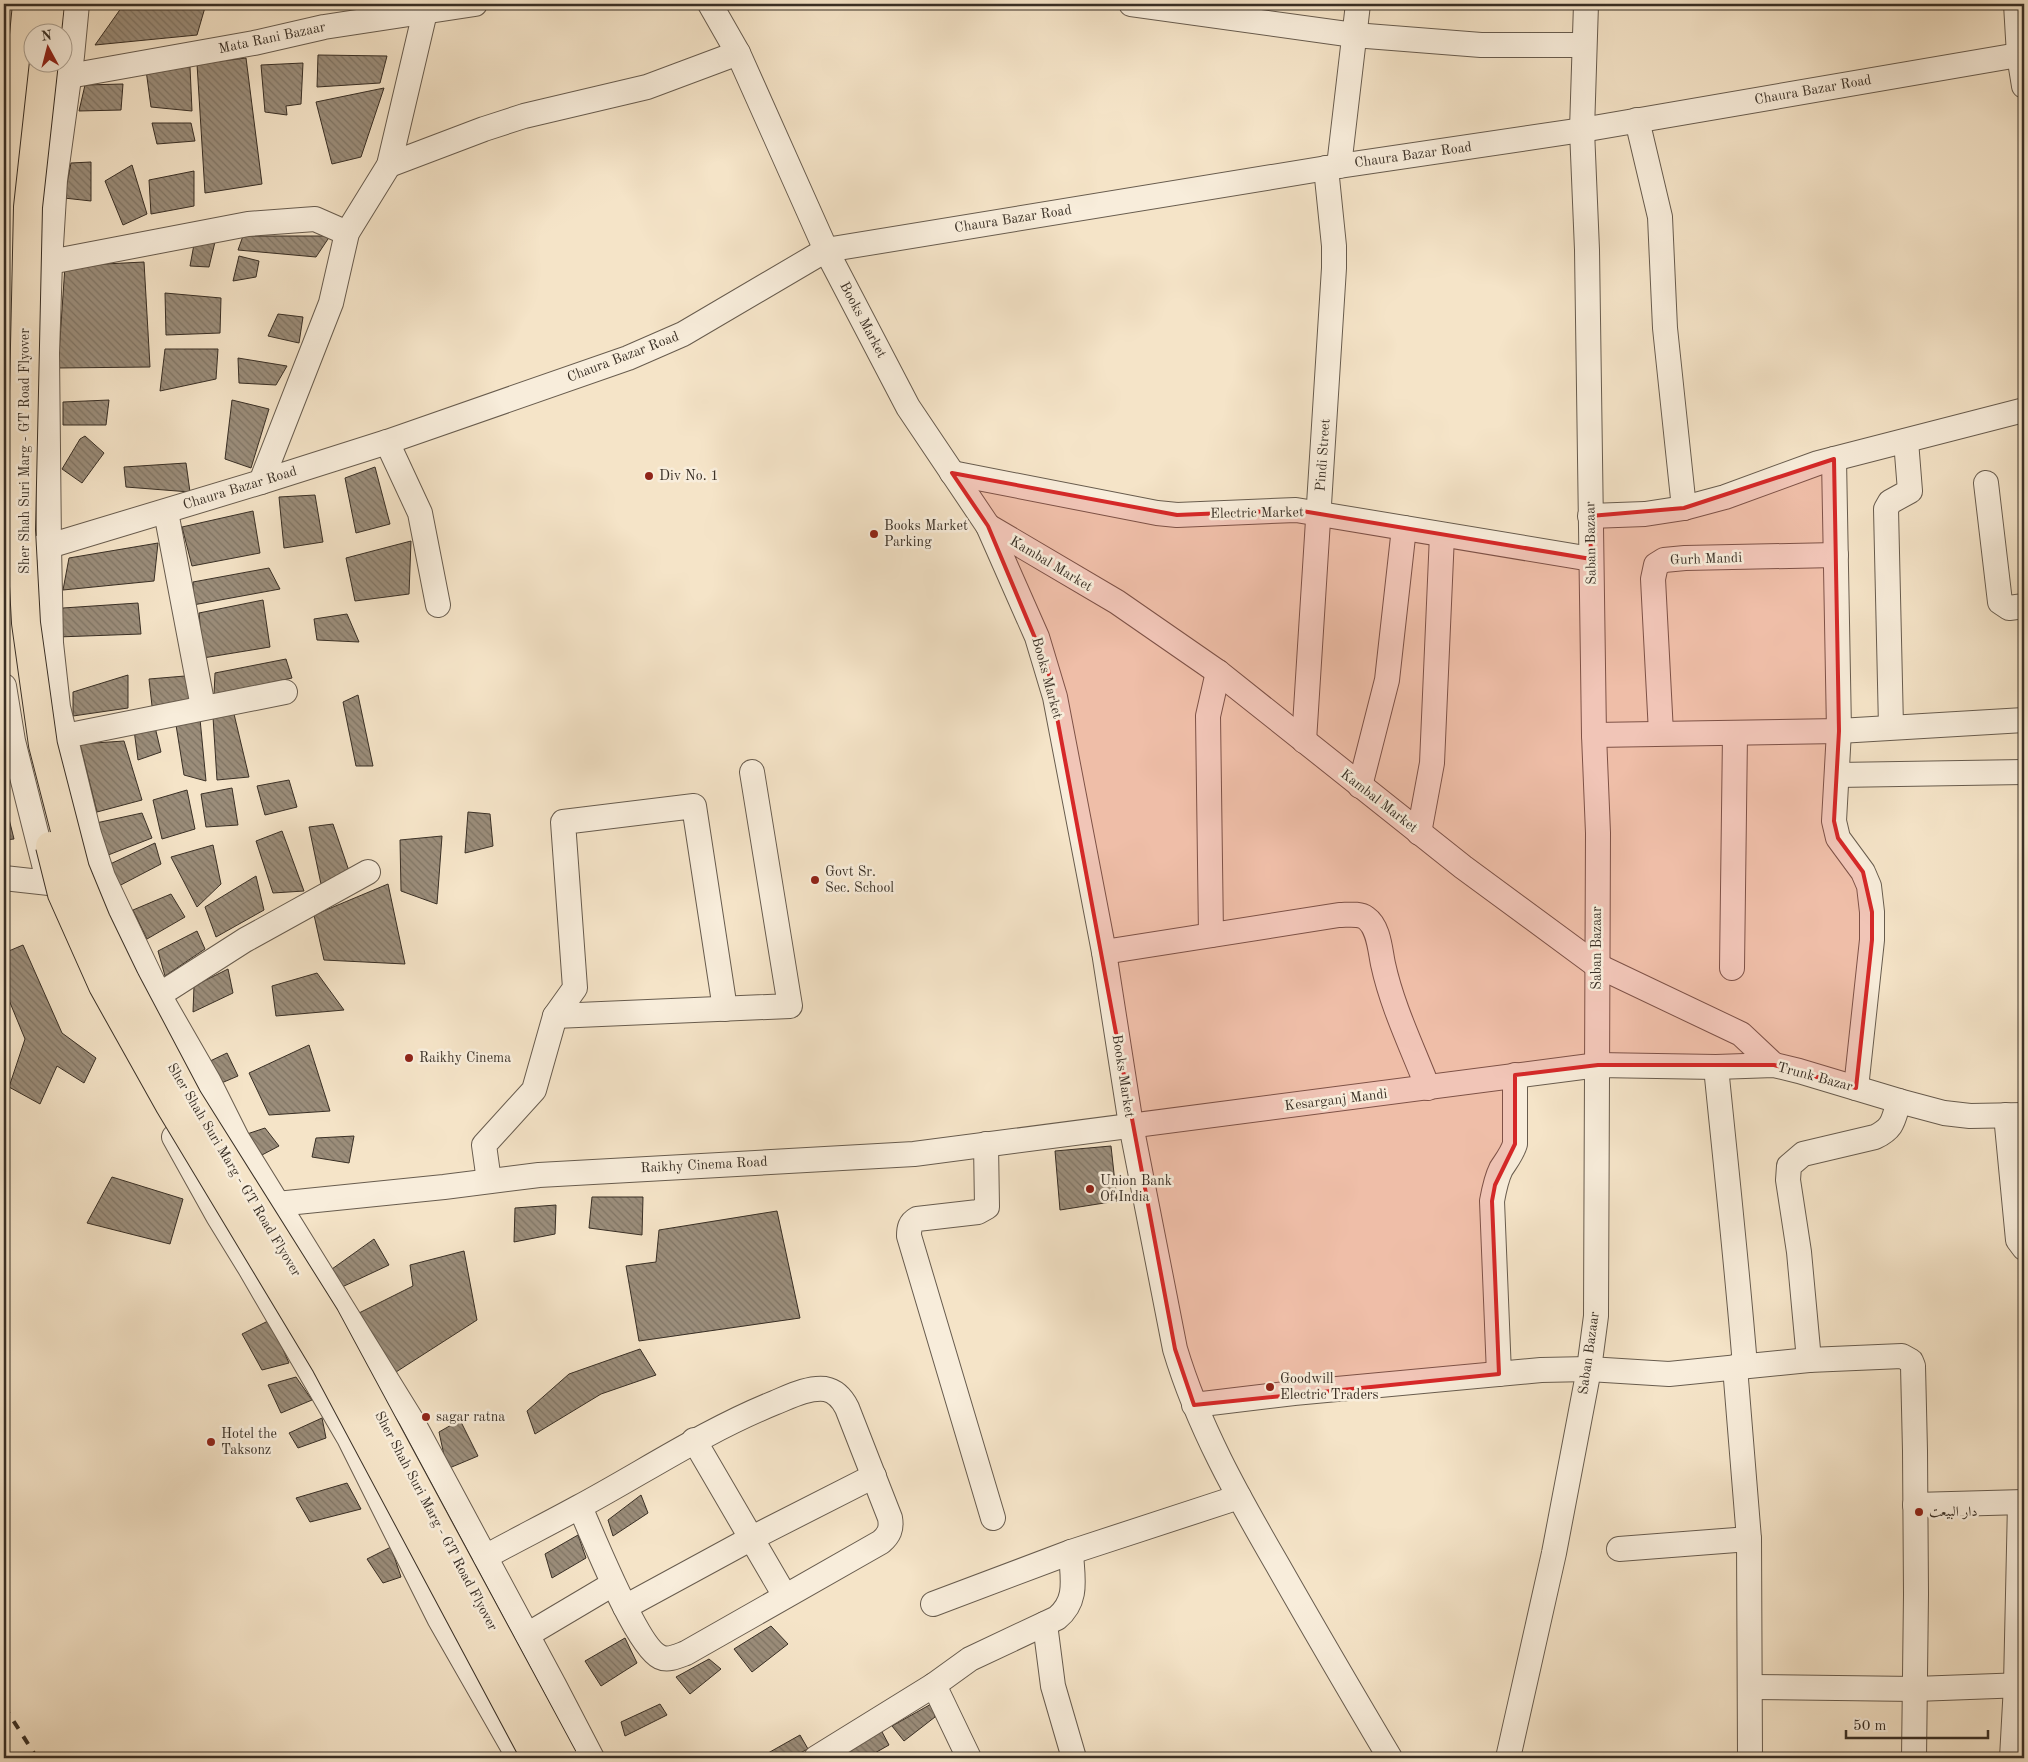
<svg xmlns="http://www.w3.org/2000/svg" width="2028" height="1762" viewBox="0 0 2028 1762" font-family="'Old Standard TT',Amiri,serif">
<defs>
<pattern id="building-back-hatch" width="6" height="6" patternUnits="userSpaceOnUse" patternTransform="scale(1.25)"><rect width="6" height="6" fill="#9b8d7a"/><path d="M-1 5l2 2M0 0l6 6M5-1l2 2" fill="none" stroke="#7f7464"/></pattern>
</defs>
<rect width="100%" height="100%" fill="#f5e4c8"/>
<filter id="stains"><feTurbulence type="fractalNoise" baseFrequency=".004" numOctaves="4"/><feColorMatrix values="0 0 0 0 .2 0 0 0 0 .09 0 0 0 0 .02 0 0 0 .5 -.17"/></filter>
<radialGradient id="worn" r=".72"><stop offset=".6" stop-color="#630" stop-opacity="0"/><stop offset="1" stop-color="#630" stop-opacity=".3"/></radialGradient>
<g fill="url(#building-back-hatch)" stroke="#392f25">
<path d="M 124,4 L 206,4 L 197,35 L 95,45 Z"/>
<path d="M 318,55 L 387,56 L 380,83 L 317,87 Z"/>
<path d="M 246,58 L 262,184 L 205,193 L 197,64 Z"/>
<path d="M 303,63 L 301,104 L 286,106 L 287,115 L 265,112 L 261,65 Z"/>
<path d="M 190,67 L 192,111 L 151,107 L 146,70 Z"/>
<path d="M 123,84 L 121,110 L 79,111 L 85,85 Z"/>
<path d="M 384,88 L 361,157 L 332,164 L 316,102 Z"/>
<path d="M 152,123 L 191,123 L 195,141 L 157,144 Z"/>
<path d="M 91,162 L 91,201 L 64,198 L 71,163 Z"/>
<path d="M 132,165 L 147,214 L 123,225 L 105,181 Z"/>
<path d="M 194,171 L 194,206 L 151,214 L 149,180 Z"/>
<path d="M 243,236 L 330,236 L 316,257 L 238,250 Z"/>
<path d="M 195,239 L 215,242 L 209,267 L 190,266 Z"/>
<path d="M 239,256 L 259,261 L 256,277 L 233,281 Z"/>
<path d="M 144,262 L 150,367 L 58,368 L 65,266 Z"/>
<path d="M 165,293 L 221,298 L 220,333 L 166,335 Z"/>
<path d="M 278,314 L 303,317 L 299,343 L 268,336 Z"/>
<path d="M 165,349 L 218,349 L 216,379 L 160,391 Z"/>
<path d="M 238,358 L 287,366 L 276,385 L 239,383 Z"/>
<path d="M 109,400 L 106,425 L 63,425 L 63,402 Z"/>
<path d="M 232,400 L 269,409 L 251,468 L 225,459 Z"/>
<path d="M 85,436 L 104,453 L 82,483 L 62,469 L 80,439 Z"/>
<path d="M 186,463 L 190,492 L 126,487 L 124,467 Z"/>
<path d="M 375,467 L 390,524 L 356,533 L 345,478 Z"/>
<path d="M 315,495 L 323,542 L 284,548 L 279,497 Z"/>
<path d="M 253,511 L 260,553 L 192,566 L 182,527 Z"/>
<path d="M 411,541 L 409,594 L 355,601 L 346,558 Z"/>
<path d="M 158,543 L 154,581 L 63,590 L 69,558 Z"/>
<path d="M 269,568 L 280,589 L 193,605 L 193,582 Z"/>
<path d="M 263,600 L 270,647 L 203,658 L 199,613 Z"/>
<path d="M 138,603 L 141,634 L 57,637 L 63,608 Z"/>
<path d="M 347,614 L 359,642 L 317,640 L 314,619 Z"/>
<path d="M 286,659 L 292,678 L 214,695 L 215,673 Z"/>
<path d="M 128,675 L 128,708 L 73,716 L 73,692 Z"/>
<path d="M 185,676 L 194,699 L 152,706 L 149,679 Z"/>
<path d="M 358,695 L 373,766 L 356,766 L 343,702 Z"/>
<path d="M 234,714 L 249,777 L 217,780 L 213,717 Z"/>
<path d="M 200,719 L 206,781 L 184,775 L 176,725 Z"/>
<path d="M 155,727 L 161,752 L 138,760 L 134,730 Z"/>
<path d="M 124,741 L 142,800 L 97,812 L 80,744 Z"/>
<path d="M 289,780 L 297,807 L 265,815 L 257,786 Z"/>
<path d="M 232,788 L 238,825 L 206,827 L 201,794 Z"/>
<path d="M 187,790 L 195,829 L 162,839 L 153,800 Z"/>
<path d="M 4,799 L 14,839 L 4,840 Z"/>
<path d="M 468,812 L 490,814 L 493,846 L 465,853 Z"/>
<path d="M 142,813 L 152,838 L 103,857 L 96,823 Z"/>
<path d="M 333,824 L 350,874 L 321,884 L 309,827 Z"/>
<path d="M 282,831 L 304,891 L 273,893 L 256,841 Z"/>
<path d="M 442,836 L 437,904 L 401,891 L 400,840 Z"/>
<path d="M 155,843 L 161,864 L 115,888 L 108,865 Z"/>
<path d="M 213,845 L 221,884 L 197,907 L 171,857 Z"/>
<path d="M 256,876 L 264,910 L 216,937 L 205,907 Z"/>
<path d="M 388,884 L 405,964 L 324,960 L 314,915 Z"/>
<path d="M 171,894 L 185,917 L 147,939 L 133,910 Z"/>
<path d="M 197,931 L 205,949 L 165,976 L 158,951 Z"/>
<path d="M 23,945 L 62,1033 L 96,1058 L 84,1083 L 57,1066 L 40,1104 L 9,1087 L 25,1039 L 4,988 L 4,953 Z"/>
<path d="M 228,969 L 233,993 L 193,1012 L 194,986 Z"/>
<path d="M 317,973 L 344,1010 L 276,1016 L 272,986 Z"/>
<path d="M 309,1045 L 330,1111 L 269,1115 L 249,1073 Z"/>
<path d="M 227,1053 L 238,1076 L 219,1084 L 206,1063 Z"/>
<path d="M 265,1128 L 279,1146 L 260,1156 L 247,1134 Z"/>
<path d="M 354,1136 L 349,1163 L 312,1157 L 316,1138 Z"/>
<path d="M 1111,1146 L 1117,1201 L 1060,1210 L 1055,1151 Z"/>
<path d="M 112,1177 L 183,1199 L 170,1244 L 87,1223 Z"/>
<path d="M 592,1197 L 643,1197 L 642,1235 L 589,1228 Z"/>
<path d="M 556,1205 L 555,1234 L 514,1242 L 515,1208 Z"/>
<path d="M 777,1211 L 800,1318 L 639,1341 L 626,1266 L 656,1262 L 659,1230 Z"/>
<path d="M 374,1239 L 389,1265 L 342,1287 L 332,1269 Z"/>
<path d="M 464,1251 L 477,1320 L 396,1372 L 355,1315 L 413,1286 L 410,1265 Z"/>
<path d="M 270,1320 L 289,1363 L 262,1370 L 242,1334 Z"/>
<path d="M 640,1349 L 656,1375 L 601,1394 L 535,1434 L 527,1411 L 569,1374 Z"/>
<path d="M 296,1377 L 312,1400 L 281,1413 L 268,1385 Z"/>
<path d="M 322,1418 L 326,1438 L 298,1448 L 289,1433 Z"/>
<path d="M 460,1420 L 478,1456 L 447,1469 L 439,1432 Z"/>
<path d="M 347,1483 L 361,1509 L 310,1522 L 296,1498 Z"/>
<path d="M 641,1495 L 648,1513 L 613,1536 L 608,1520 Z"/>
<path d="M 578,1535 L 586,1558 L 552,1578 L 545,1554 Z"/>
<path d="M 391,1547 L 401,1577 L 383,1583 L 367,1559 Z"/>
<path d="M 771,1626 L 788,1644 L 752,1672 L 734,1649 Z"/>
<path d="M 625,1638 L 637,1663 L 601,1686 L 585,1661 Z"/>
<path d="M 709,1659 L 721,1669 L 690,1694 L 676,1677 Z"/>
<path d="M 933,1703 L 935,1717 L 904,1741 L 892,1726 Z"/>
<path d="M 660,1704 L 667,1715 L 625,1736 L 621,1722 Z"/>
<path d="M 881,1730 L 889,1745 L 866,1758 L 847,1758 L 845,1754 Z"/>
<path d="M 800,1735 L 808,1749 L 790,1758 L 761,1757 Z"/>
</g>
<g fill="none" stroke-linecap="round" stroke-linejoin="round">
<defs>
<g id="minor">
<path d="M 77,4 L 72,56 L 55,180 L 50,262 L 47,353 L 49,546 L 51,643 L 58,707 L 89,834 L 103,877 L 159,995 L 209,1082 L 237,1138 L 411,1419 L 554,1685 L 592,1758"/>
<path d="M 710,4 L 738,53 L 826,250 L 908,407 L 988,526 L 1037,637 L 1055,697 L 1104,952 L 1131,1125 L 1175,1349 C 1198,1426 1237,1495 1277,1564 C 1314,1629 1352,1694 1390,1758"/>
<path d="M 1131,4 L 1354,35 L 1481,45 L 1584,45"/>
<path d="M 2016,4 L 2019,55 L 2024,86"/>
<path d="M 69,76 L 254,43 L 324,27 L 475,4"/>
<path d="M 1637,120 L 1660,217 L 1665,328 L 1684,508"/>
<path d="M 389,165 L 484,129 L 524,116 L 647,87 L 738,53"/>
<path d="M 1339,166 L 1358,4"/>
<path d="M 50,262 L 248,224 L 315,219 L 347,233"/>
<path d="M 387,442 L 420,513 L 438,605"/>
<path d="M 1834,459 L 1839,731 L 1834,821 L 1838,838 L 1863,872 L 1869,886 L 1872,912 L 1872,940 L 1856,1088"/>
<path d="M 952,473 L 1157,513 L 1177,515 L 1296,510 L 1591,559"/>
<path d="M 261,482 L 331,303 L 347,233 L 389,165 L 425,12"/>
<path d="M 1986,483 L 2000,602 L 2009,608 L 2024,606"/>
<path d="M 166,512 L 203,707"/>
<path d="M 1590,516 L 1645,514 L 1684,508 L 1725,497 L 1818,463 L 2024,410"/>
<path d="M 988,526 L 1117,602 L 1218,672 L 1463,867 L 1596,965 L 1741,1034 L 1774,1065"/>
<path d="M 4,553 L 49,546 L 261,482 L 387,442 L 628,358 L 683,334 L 826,250 L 1339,166 L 1582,130 L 2024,54"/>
<path d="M 4,686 L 13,741 L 46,872"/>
<path d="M 1891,727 L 1886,509 L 1890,502 L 1910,491 L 1906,441"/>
<path d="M 1661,733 L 1653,579 L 1656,565 L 1664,560 L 1685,558 L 1836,555"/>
<path d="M 1594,735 L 1839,731 L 2024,720"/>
<path d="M 65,736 L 285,692"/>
<path d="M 1304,741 L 1334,268 L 1334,246 L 1326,168"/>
<path d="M 1837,775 L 2024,772"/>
<path d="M 1360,786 L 1387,680 L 1404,528"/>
<path d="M 1419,833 L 1432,763 L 1442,535"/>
<path d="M 4,878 L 49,883 L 64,881"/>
<path d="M 1211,935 L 1208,716 L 1218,672"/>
<path d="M 1104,952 L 1339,915 C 1348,915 1359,913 1366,918 C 1379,927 1380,950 1383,964 C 1392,1006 1412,1047 1428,1088"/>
<path d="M 1732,968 L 1735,734"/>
<path d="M 159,995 L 245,940 L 368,872"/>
<path d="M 555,1016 L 790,1006 L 752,772"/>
<path d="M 1716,1067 C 1726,1167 1737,1266 1745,1366"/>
<path d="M 2006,1115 L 2018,1240 L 2024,1248"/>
<path d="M 174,1137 L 218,1216 L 250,1268 L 349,1438 L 439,1618 L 519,1758"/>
<path d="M 986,1144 L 987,1207 L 978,1212 L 917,1219 C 910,1223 909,1228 909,1236 L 993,1518"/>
<path d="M 489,1181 L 484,1145 L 534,1090 L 555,1016 L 575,988 L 563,822 L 694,806 L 725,1009"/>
<path d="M 277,1204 L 444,1187 L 539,1175 L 914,1154 L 1598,1065 L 1716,1067 L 1774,1065 L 1799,1071 L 1899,1101 L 1944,1113 L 1970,1116 L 2024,1115"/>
<path d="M 1809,1360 L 1799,1252 L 1788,1180 L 1789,1166 L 1803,1154 L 1875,1137 C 1894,1128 1893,1120 1899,1101"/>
<path d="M 1735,1367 L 1749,1539 L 1750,1758"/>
<path d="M 1499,1374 L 1492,1201 C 1494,1190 1496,1179 1501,1169 C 1506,1161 1512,1154 1515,1144 L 1515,1075"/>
<path d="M 1194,1405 L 1294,1393 L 1541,1370 L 1589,1369 L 1669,1374 L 1809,1360 L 1902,1356 L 1911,1361 L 1913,1366 L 1915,1451 L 1916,1594 L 1914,1758"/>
<path d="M 694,1440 L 785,1596"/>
<path d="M 1915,1505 L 2024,1502"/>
<path d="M 1619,1549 L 1749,1539"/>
<path d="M 485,1557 C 516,1540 548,1524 579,1507 C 644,1472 705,1431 774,1403 C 789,1397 808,1387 825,1389 C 836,1391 842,1398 847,1408 L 890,1518 C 892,1529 889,1535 881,1542 L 686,1653 C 678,1656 668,1661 660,1657 C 637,1647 592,1534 580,1507"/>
<path d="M 933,1604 L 1071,1552 L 1239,1497"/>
<path d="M 625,1607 L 752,1538 L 874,1476"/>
<path d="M 1045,1624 L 1053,1686 L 1074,1758"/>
<path d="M 527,1635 L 613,1584"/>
<path d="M 934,1685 L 969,1758"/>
<path d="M 1750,1687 L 1915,1689 L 2024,1685"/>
<path d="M 816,1758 L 934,1685 L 970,1659 L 1057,1618 C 1079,1600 1072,1577 1071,1552"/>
<path d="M 1508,1758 L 1554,1553 L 1589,1369 L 1596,1316 L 1598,833 L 1594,735 L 1587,250 L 1582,130 L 1586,4"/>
<path d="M 2012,1758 L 2016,1685 L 2020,1503"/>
</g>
<g id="major">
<path d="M 47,32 L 50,4"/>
<path d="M 4,403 L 11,207 L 17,108 L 27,4"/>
</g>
</defs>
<use href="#minor" stroke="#685c4e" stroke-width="26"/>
<use href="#major" stroke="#392f25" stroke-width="30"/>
<use href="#minor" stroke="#f8eddb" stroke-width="24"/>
<use href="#major" stroke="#f5e4c8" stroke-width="28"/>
<path stroke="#392f25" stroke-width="4" stroke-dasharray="9 9" stroke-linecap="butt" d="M 4,1706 L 37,1758"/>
<defs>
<g id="major-bridge">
<path d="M 44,62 L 28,207 L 21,530 L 26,623 L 43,745 L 75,869 L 96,920 L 125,980 L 188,1099 L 325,1317 L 563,1758"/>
<path d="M 50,846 L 62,894 L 103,986 L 169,1104 L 325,1363 L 536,1758"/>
</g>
</defs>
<use href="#major-bridge" stroke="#392f25" stroke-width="30" stroke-linecap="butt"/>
<use href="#major-bridge" stroke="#f5e4c8" stroke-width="28"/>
</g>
<path fill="#d62828" fill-opacity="0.2" stroke="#d62828" stroke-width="4" stroke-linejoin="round" d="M 1834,459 L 1839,731 L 1834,821 L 1838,838 L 1863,872 L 1872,912 L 1872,940 L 1856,1088 L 1774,1065 L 1598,1065 L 1515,1075 L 1515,1144 L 1495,1185 L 1492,1201 L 1499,1374 L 1194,1405 L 1175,1349 L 1048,669 L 988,526 L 952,473 L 1177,515 L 1296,510 L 1591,559 L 1590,516 L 1684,508 Z"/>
<g fill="#8f2418" stroke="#f8eddb" stroke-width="2">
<circle cx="649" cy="476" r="5"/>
<circle cx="874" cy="534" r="5"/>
<circle cx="815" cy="880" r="5"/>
<circle cx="409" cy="1058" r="5"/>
<circle cx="1090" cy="1189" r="5"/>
<circle cx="1270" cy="1387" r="5"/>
<circle cx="426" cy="1417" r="5"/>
<circle cx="211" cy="1442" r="5"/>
<circle cx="1919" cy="1512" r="5"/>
</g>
<g text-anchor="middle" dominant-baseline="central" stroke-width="5" stroke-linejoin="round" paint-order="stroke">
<g font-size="14" fill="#392f25" stroke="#f8eddb">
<text transform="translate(272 38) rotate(-12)">Mata Rani Bazaar</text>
<text transform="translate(1813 90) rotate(-10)">Chaura Bazar Road</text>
<text transform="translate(1413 155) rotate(-8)">Chaura Bazar Road</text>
<text transform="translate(1013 219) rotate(-9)">Chaura Bazar Road</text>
<text transform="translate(863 320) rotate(62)">Books Market</text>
<text transform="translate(623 357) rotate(-21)">Chaura Bazar Road</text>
<text transform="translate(25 451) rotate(-90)">Sher Shah Suri Marg - GT Road Flyover</text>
<text transform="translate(1323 455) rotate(-86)">Pindi Street</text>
<text transform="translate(240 488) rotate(-17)">Chaura Bazar Road</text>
<text transform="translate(1257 513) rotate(-1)">Electric Market</text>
<text transform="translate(1591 543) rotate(-91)">Saban Bazaar</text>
<text transform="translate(1706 559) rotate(-2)">Gurh Mandi</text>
<text transform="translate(1051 564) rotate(31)">Kambal Market</text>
<text transform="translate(1047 678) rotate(75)">Books Market</text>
<text transform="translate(1379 801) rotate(38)">Kambal Market</text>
<text transform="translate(1597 948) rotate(-90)">Saban Bazaar</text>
<text transform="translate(1123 1076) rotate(81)">Books Market</text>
<text transform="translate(1815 1077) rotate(15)">Trunk Bazar</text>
<text transform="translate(1336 1100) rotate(-7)">Kesarganj Mandi</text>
<text transform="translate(704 1165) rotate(-3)">Raikhy Cinema Road</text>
<text transform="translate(234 1170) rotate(59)">Sher Shah Suri Marg - GT Road Flyover</text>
<text transform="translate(1589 1353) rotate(-82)">Saban Bazaar</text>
<text transform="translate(436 1521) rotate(62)">Sher Shah Suri Marg - GT Road Flyover</text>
</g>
<g font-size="14" fill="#392f25" stroke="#f8eddb" text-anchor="start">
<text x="659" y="476">Div No. 1</text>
<text x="884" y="526">Books Market<tspan x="884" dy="16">Parking</tspan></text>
<text x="825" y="872">Govt Sr.<tspan x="825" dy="16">Sec. School</tspan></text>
<text x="419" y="1058">Raikhy Cinema</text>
<text x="1100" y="1181">Union Bank<tspan x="1100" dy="16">Of India</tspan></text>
<text x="1280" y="1379">Goodwill<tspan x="1280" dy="16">Electric Traders</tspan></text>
<text x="436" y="1417">sagar ratna</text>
<text x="221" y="1434">Hotel the<tspan x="221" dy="16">Taksonz</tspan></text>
<text x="1929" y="1512">دار البیعت</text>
</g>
</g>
<rect width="2028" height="1762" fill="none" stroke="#f5e4c8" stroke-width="20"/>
<rect x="5" y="5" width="2018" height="1752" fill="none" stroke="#392f25" stroke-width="2.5"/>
<rect x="10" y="10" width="2008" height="1742" fill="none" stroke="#392f25"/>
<g transform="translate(48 48) rotate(353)"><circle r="24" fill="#f8eddb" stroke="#aca192"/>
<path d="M0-4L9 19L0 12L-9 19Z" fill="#8f2418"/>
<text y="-8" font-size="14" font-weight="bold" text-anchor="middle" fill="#392f25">N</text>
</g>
<path d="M1846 1730v8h142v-8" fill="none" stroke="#392f25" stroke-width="2.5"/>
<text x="1853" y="1730" font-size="15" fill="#392f25" stroke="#f8eddb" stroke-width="4" paint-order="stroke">50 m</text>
<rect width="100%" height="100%" filter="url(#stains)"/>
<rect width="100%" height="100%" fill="url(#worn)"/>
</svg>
